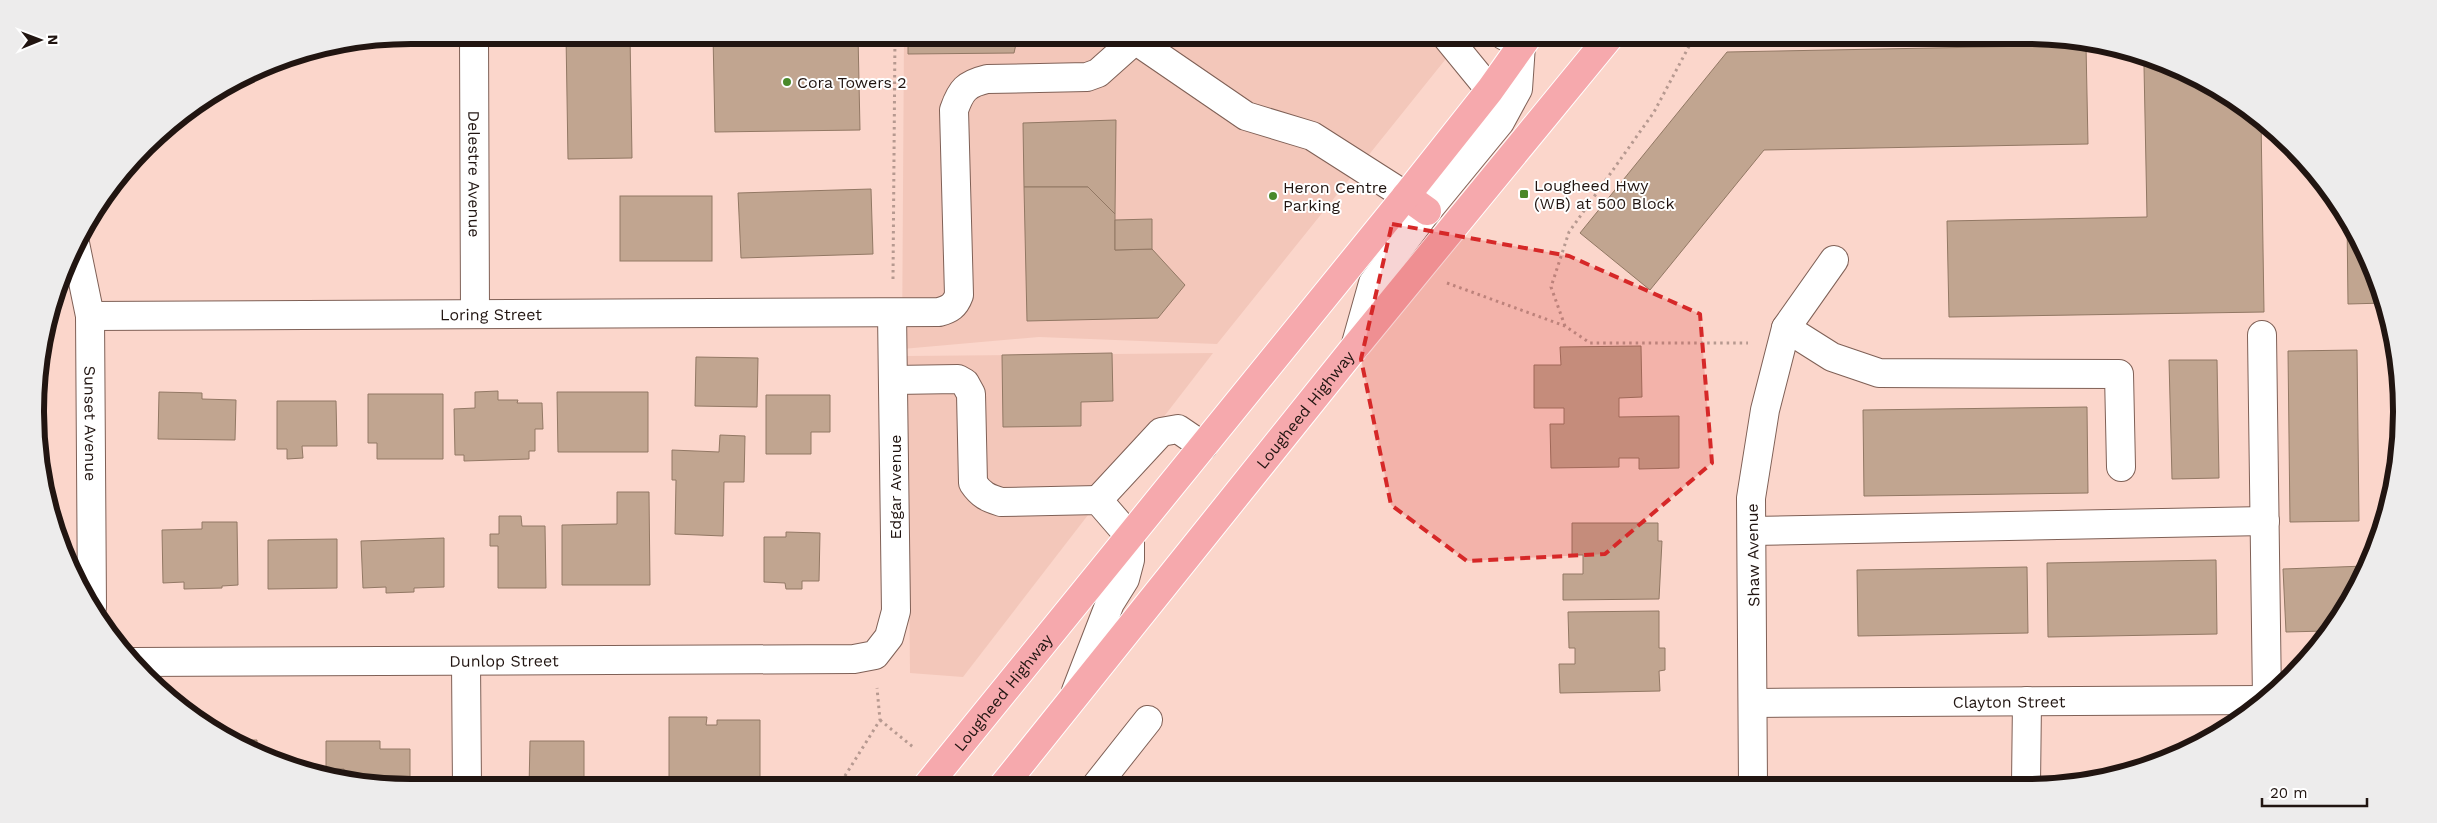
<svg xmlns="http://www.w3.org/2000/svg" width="2437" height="823" viewBox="0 0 2437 823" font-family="'Work Sans',sans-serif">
<rect width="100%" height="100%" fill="#fbd6cb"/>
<g fill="#f3c7ba">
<path d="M 904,35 L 1465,35 L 1217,344 L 1039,337 L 902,349 Z"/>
<path d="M 1213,353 L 963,677 L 910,673 L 907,356 Z"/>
</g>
<g fill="#c1a590" stroke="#927864">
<path d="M 566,35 L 630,35 L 632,158 L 568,159 Z"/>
<path d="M 713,35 L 858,35 L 860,130 L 715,132 Z"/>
<path d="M 908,35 L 1018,35 L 1014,53 L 908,54 Z"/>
<path d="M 2086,45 L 2088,144 L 1764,150 L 1650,290 L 1580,233 L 1727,52 Z"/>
<path d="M 2144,66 L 2170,66 L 2192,74 L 2261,119 L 2264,312 L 1949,317 L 1947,221 L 2147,217 Z"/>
<path d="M 1116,120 L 1115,214 L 1088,187 L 1024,187 L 1023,123 Z"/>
<path d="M 1024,187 L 1088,187 L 1115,214 L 1115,250 L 1152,249 L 1185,285 L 1158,318 L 1027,321 Z"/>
<path d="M 871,189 L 873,254 L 741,258 L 738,193 Z"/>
<rect x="620" y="196" width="92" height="65"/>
<path d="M 2347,217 L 2382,290 L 2385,303 L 2348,304 Z"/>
<path d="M 1152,219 L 1152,249 L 1115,250 L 1115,220 Z"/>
<path d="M 1641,346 L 1642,397 L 1619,398 L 1619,417 L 1679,416 L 1679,468 L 1639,469 L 1639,458 L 1619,458 L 1619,467 L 1551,468 L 1550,424 L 1564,424 L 1564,408 L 1534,408 L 1534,365 L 1561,365 L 1560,347 Z"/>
<path d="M 2357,350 L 2359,521 L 2290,522 L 2288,351 Z"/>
<path d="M 2395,352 L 2399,362 L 2401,436 L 2394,480 Z"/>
<path d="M 1112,353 L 1113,401 L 1081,402 L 1081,426 L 1003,427 L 1002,355 Z"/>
<path d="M 696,357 L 758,358 L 757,407 L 695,406 Z"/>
<path d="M 2169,360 L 2217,360 L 2219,478 L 2172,479 Z"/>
<path d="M 498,391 L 498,400 L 518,400 L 517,403 L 542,403 L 543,429 L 535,429 L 535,451 L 529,451 L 529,459 L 464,461 L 464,455 L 455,455 L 454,409 L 475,408 L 475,392 Z"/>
<path d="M 159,392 L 202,393 L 202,399 L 236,400 L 235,440 L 158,439 Z"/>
<path d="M 557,392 L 648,392 L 648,452 L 558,452 Z"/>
<path d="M 368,394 L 443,394 L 443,459 L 377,459 L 377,443 L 368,443 Z"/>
<path d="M 766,395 L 830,395 L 830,432 L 811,432 L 811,454 L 766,454 Z"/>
<path d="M 277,401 L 336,401 L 337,446 L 302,446 L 303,458 L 287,459 L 287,449 L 277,449 Z"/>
<path d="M 2087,407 L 2088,493 L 1864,496 L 1863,410 Z"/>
<path d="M 720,435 L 745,436 L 744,482 L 724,482 L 723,536 L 675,534 L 676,480 L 672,480 L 672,450 L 719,452 Z"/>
<path d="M 617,492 L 649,492 L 650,585 L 562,585 L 562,525 L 617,524 Z"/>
<path d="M 499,516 L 521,516 L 522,526 L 545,526 L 546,588 L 498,588 L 498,546 L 490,546 L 490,534 L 499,534 Z"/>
<path d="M 202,522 L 237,522 L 238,585 L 222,586 L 222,588 L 184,589 L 184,582 L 163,583 L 162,530 L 202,529 Z"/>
<path d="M 1572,523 L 1658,523 L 1658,541 L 1662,541 L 1659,599 L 1563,600 L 1563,574 L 1583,574 L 1583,555 L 1572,555 Z"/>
<path d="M 786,532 L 820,533 L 819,581 L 802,581 L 802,589 L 786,589 L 785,583 L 764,582 L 764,537 L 786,537 Z"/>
<path d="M 444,538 L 444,587 L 414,588 L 414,592 L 386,593 L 386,587 L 363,588 L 361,541 Z"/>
<path d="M 337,539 L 337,588 L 268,589 L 268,540 Z"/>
<path d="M 2216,560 L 2217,634 L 2048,637 L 2047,563 Z"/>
<path d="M 2365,566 L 2351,600 L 2326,631 L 2286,632 L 2283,569 Z"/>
<path d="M 2027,567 L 2028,633 L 1858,636 L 1857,570 Z"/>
<path d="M 1659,611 L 1659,648 L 1665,648 L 1665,670 L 1659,671 L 1660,691 L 1560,693 L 1559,664 L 1575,664 L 1575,648 L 1569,648 L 1568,612 Z"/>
<path d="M 669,717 L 707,717 L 706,725 L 717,725 L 717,720 L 760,720 L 760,782 L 746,782 L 746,787 L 677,787 L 677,785 L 669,785 Z"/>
<path d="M 237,740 L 257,740 L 257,749 Z"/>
<path d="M 326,741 L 380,741 L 380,749 L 410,749 L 410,788 L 344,779 L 344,769 L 326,769 Z"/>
<path d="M 530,741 L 584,741 L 584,788 L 529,788 Z"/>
<rect x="1870" y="782" width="42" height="3"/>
</g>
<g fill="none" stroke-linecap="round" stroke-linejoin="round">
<defs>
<g id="minor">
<path id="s1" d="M 474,35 L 475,313"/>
<path d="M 1445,35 L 1490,90"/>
<path id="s2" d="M 75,243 L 90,316 L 92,607"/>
<path id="s3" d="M 90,316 L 939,312 C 950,309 955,306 959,295 L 954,110 C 961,90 966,84 987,79 L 1087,77 L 1098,73 L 1135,40 L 1246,116 L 1312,136 L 1406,196"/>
<path d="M 1786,328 L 1832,357 L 1879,373 L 2119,374 L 2121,467"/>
<path d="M 2262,335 L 2267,699"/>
<path d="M 1355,347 L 1373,283 L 1427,211 L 1500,122 L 1518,89 L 1521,45 L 1503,35"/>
<path d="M 894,380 L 958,379 L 965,383 L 971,394 L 973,483 C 981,495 988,498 1001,502 L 1098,500 L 1130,537 L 1130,560 L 1125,579 L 1110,603 L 1076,691"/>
<path d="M 1098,500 L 1161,432 L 1178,429 L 1203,446"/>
<path d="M 1752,531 L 2265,521"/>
<path id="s4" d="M 132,662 L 854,659 L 875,655 L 889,637 L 896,611 L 892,313"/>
<path d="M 466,662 L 467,788"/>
<path id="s5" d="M 1754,703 L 2264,700"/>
<path d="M 1753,785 L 1751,498 L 1765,410 L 1786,328 L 1834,260"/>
<path d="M 2026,785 L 2027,701"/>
<path d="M 1095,787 L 1148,720"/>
</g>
<g id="major">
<path d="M 1406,196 L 1427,211"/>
<path id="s6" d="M 926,787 L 1406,196 L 1490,90 L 1529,35"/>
<path id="s7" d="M 1002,787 L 1355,347 L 1611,35"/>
</g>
</defs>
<use href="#minor" stroke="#7f6056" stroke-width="30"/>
<use href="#major" stroke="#fff" stroke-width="30"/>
<g stroke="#b69990" stroke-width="3" stroke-dasharray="2.5 4" stroke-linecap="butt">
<path d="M 893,279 L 895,35"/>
<path d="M 1447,283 L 1565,326 L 1590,343 L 1748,343"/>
<path d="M 1565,326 L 1551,287 L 1569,232 L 1654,112 L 1695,35"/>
<path d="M 880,720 L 913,747"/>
<path d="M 838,787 L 880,720 L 877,688"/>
</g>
<use href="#minor" stroke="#fff" stroke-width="28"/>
<use href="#major" stroke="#f6a9ad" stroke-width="28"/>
</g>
<path fill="#d62828" fill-opacity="0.2" stroke="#d62828" stroke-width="4" stroke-dasharray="10 6" stroke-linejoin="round" d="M 1392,224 L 1569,256 L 1700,314 L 1712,463 L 1605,554 L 1467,561 L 1391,505 L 1361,359 Z"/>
<g fill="#49892a" stroke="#fff" stroke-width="2">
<circle cx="787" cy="82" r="5"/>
<rect x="1519" y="189" width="10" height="10" rx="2.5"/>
<circle cx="1273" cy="196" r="5"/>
</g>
<g text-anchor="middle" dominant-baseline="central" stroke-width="4" stroke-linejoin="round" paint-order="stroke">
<g font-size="16" fill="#211511" stroke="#fff" text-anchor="start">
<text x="797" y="82">Cora Towers 2</text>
<text x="1534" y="185">Lougheed Hwy<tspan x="1534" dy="18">(WB) at 500 Block</tspan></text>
<text x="1283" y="187">Heron Centre<tspan x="1283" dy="18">Parking</tspan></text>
</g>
<g font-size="16" fill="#211511" stroke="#fff">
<text stroke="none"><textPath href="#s1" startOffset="139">Delestre Avenue</textPath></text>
<text stroke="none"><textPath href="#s3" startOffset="401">Loring Street</textPath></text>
<text stroke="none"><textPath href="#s7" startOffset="484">Lougheed Highway</textPath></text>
<text stroke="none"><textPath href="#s2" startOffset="182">Sunset Avenue</textPath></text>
<text transform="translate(895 487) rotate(-90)">Edgar Avenue</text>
<text transform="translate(1753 555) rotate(-91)">Shaw Avenue</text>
<text stroke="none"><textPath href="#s4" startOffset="372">Dunlop Street</textPath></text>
<text stroke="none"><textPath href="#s6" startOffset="122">Lougheed Highway</textPath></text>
<text stroke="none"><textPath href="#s5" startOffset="255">Clayton Street</textPath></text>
</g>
</g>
<path d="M0 0H2437V823H0ZM411 44H2026A367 367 0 0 1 2393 411V412A367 367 0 0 1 2026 779H411A367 367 0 0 1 44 412V411A367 367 0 0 1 411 44Z" fill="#edecec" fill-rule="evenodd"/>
<path fill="none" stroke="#211511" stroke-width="6" d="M411 44H2026A367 367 0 0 1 2393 411V412A367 367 0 0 1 2026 779H411A367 367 0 0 1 44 412V411A367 367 0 0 1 411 44Z"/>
<g transform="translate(40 40) rotate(89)" stroke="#ffffff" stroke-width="4" paint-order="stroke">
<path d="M0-4L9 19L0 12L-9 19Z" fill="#211511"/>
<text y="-8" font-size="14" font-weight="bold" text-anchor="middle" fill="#211511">N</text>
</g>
<path d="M2262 798v8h105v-8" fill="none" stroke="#211511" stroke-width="2.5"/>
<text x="2270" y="798" font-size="15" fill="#211511" stroke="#ffffff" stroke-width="4" paint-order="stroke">20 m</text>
</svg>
